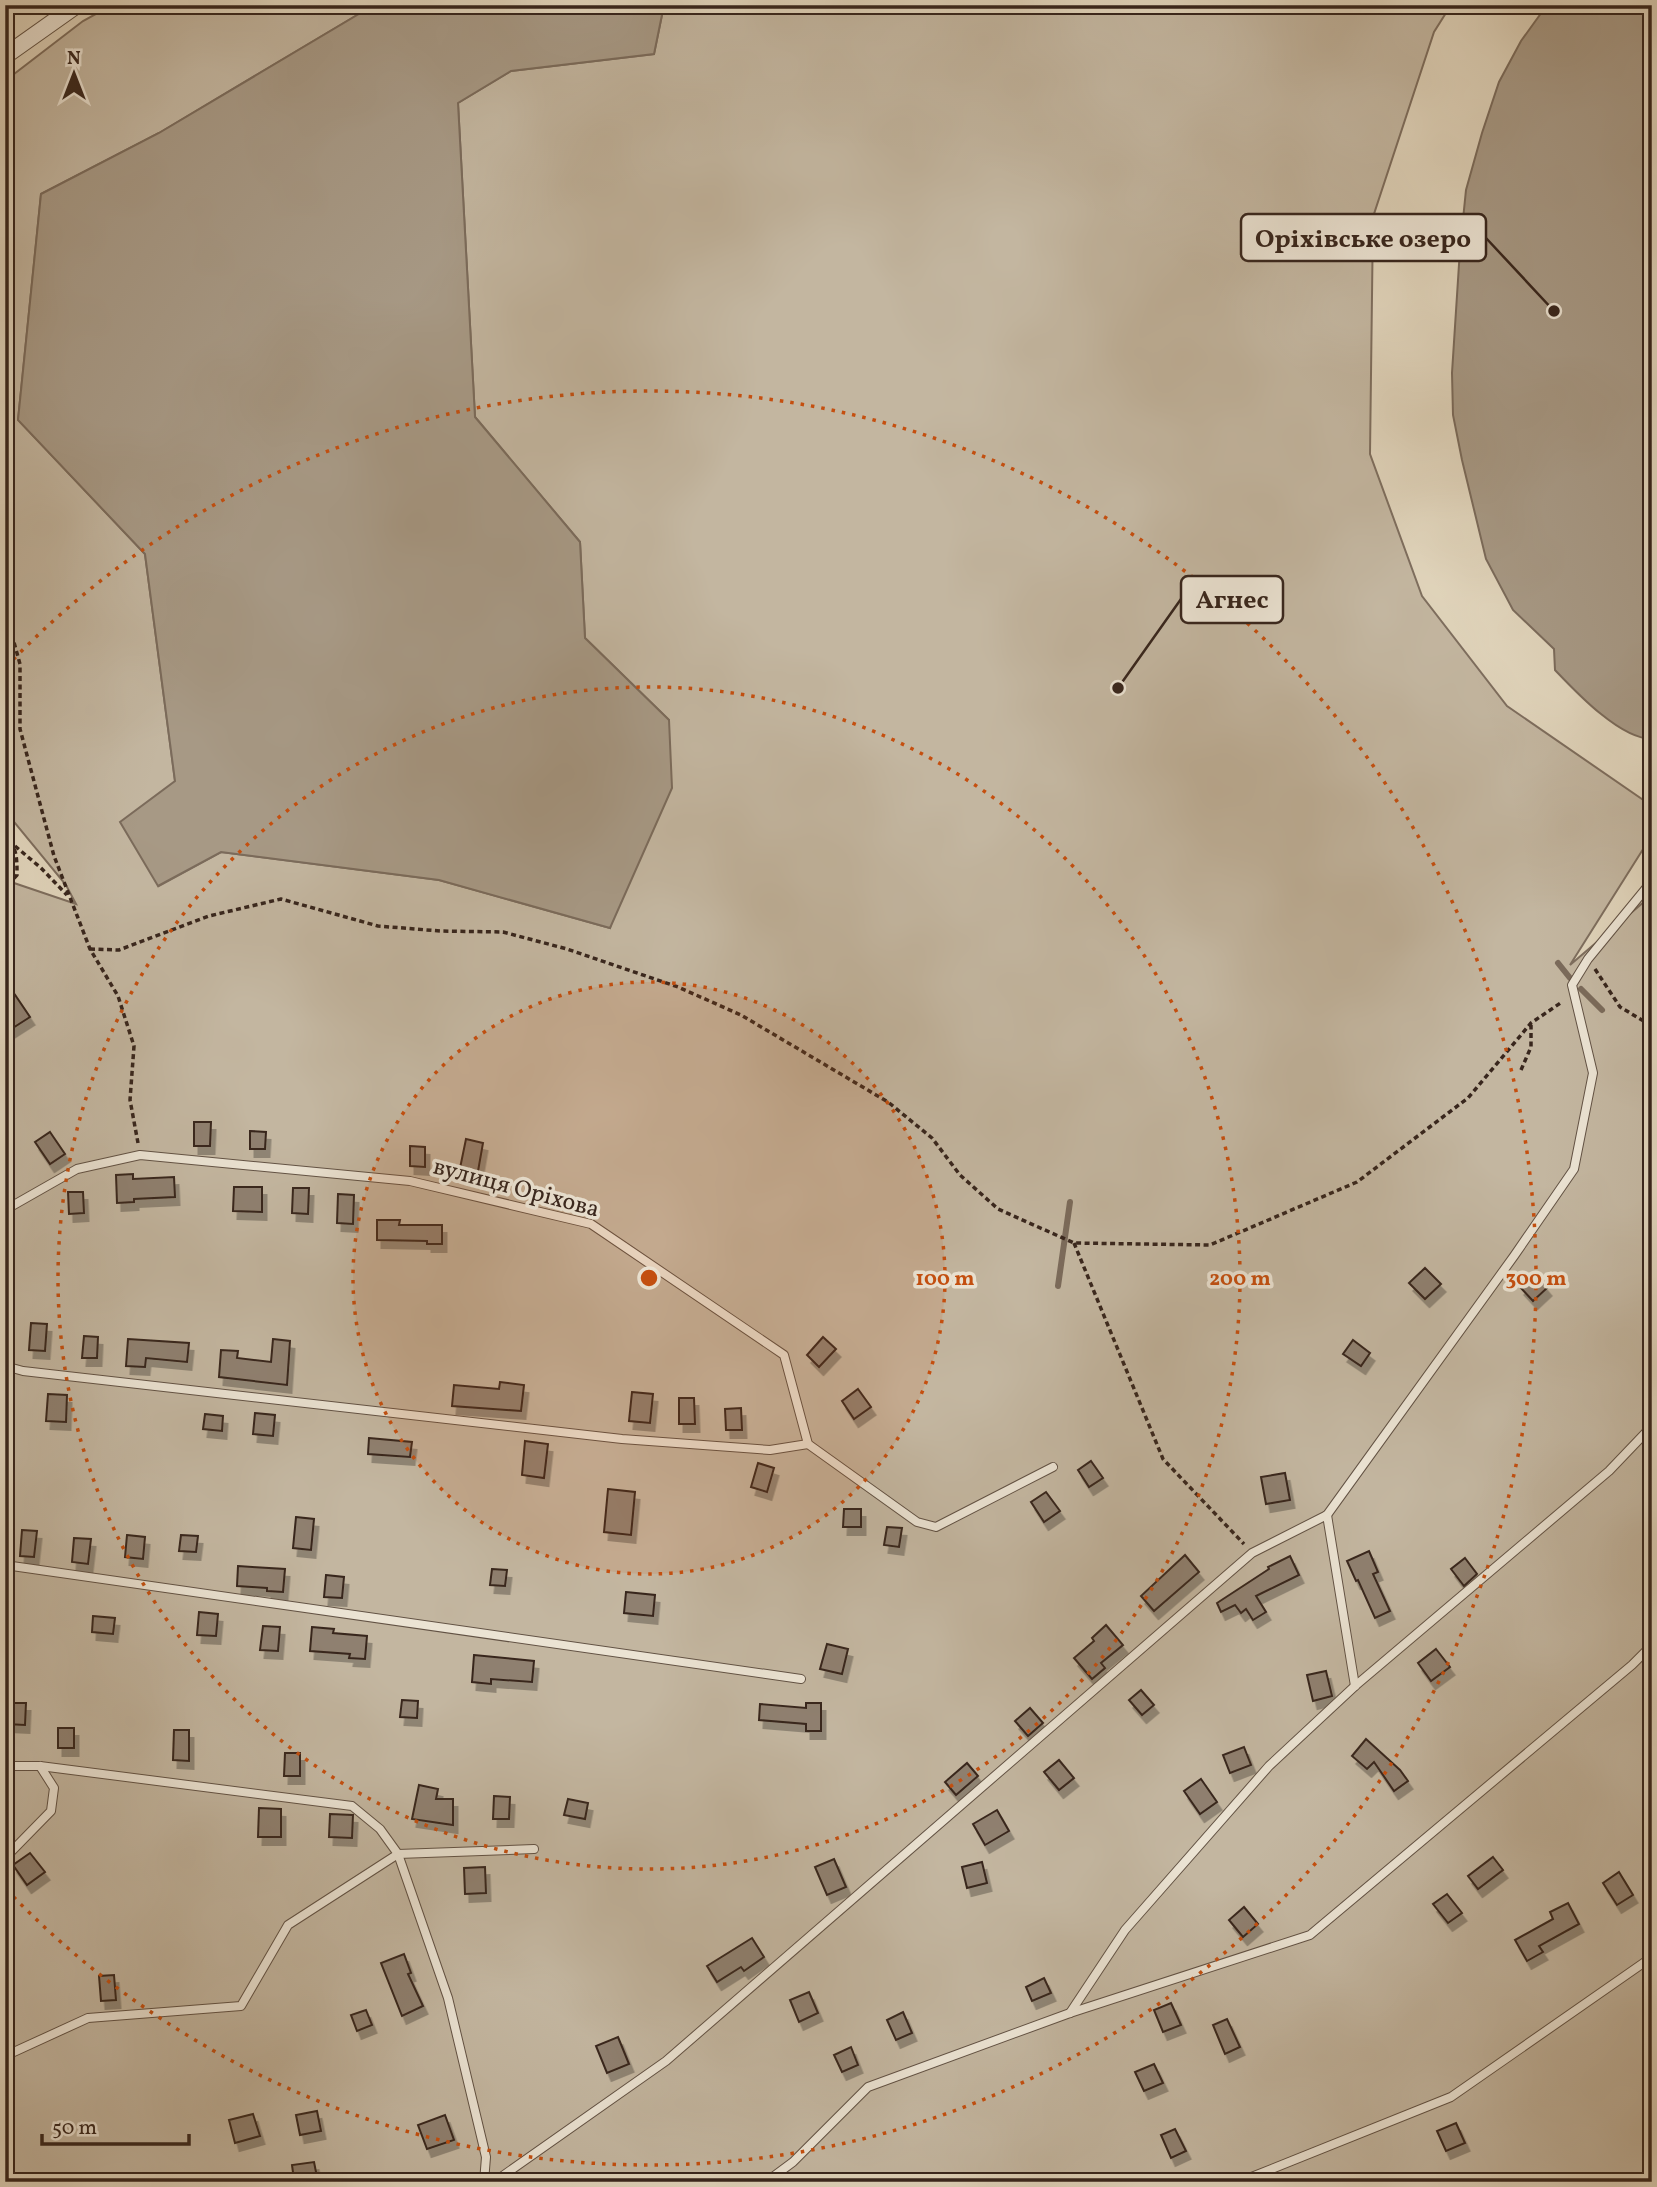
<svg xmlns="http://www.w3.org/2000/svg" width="1657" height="2187" viewBox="0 0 1657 2187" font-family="Vollkorn,serif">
<defs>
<filter id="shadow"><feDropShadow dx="4.5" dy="8" stdDeviation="0" flood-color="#0004"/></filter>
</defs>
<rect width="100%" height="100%" fill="#e0d4bb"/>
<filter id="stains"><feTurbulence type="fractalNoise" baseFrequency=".00286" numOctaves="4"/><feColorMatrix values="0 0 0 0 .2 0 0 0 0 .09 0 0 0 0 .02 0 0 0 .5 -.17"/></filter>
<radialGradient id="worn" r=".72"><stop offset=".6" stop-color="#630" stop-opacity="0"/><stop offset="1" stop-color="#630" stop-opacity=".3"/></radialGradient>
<path fill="#c3b6a0" stroke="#7e6e5e" stroke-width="2" d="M 112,5 L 374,5 L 159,133 L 41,194 L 18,420 L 145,554 L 175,781 L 159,886 L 221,852 L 439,880 L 610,928 L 669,720 L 585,638 L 580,542 L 475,417 L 458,103 L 511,71 L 654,54 L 664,5 L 1451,5 L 1434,32 L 1373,217 L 1370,454 L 1422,596 L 1507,706 L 1652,806 L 1652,835 L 1570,965 L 1652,895 L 1652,2182 L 5,2182 L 5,880 L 76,904 L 66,885 L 5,811 L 5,81 L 83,21 Z"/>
<g fill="#a79985" stroke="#7b6b5b" stroke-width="2">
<path d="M 374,5 L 664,5 L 654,54 L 511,71 L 458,103 L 475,417 L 580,542 L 585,638 L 669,720 L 672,788 L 610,928 L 439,880 L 221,852 L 158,886 L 120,822 L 175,781 L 145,554 L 18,420 L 41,194 L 159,133 Z"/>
<path d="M 1547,5 L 1652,5 L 1652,739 C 1620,739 1576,692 1555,670 L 1554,649 L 1513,610 L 1486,559 L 1462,460 L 1453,415 L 1452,373 L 1460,249 L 1466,190 L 1482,133 L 1499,82 L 1521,41 Z"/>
</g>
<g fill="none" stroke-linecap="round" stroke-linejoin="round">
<g stroke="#7b6b5b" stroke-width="6">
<path d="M 1558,963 L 1570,978"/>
<path d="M 1581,989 L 1602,1010"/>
<path d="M 1058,1286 L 1070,1202"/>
</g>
</g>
<g fill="#8f806f" stroke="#38261d" stroke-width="2" filter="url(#shadow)">
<path d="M 5,980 L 30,1017 L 5,1033 Z"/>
<path d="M 194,1122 L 211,1122 L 210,1146 L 194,1146 Z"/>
<path d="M 250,1131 L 266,1132 L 265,1149 L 250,1149 Z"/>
<path d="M 50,1132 L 65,1154 L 50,1164 L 35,1142 Z"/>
<path d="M 466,1139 L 483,1143 L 477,1177 L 459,1173 Z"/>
<path d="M 410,1146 L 425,1147 L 425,1167 L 410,1166 Z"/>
<path d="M 133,1174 L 133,1179 L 174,1177 L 175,1197 L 134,1199 L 134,1202 L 117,1203 L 116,1175 Z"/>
<path d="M 234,1187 L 262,1187 L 262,1212 L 233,1211 Z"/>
<path d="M 293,1188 L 309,1188 L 308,1214 L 292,1213 Z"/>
<path d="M 68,1192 L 83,1192 L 84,1213 L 69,1214 Z"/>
<path d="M 338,1194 L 354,1195 L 353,1224 L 337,1223 Z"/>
<path d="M 377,1220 L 400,1220 L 399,1225 L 442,1225 L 442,1244 L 427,1244 L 427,1241 L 377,1240 Z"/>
<path d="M 1425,1268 L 1441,1284 L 1425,1299 L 1409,1283 Z"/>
<path d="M 1534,1273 L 1547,1288 L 1533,1301 L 1520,1287 Z"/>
<path d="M 31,1323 L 47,1324 L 45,1351 L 29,1350 Z"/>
<path d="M 84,1336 L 98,1337 L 97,1358 L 82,1358 Z"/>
<path d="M 823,1337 L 836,1349 L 819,1367 L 807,1355 Z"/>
<path d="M 128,1339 L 189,1343 L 187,1362 L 146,1358 L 145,1367 L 126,1366 Z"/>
<path d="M 273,1339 L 290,1341 L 287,1385 L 219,1377 L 221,1350 L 238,1351 L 237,1358 L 271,1362 Z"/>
<path d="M 1353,1340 L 1370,1353 L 1361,1366 L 1343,1354 Z"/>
<path d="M 500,1382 L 524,1385 L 521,1411 L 452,1406 L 454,1385 L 499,1389 Z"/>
<path d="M 858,1389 L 871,1407 L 854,1419 L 842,1401 Z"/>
<path d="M 632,1392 L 653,1394 L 650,1423 L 629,1421 Z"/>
<path d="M 48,1394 L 67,1395 L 66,1422 L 46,1421 Z"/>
<path d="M 679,1398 L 694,1398 L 695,1424 L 679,1424 Z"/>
<path d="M 741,1408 L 742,1430 L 726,1430 L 725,1409 Z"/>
<path d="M 255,1413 L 275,1415 L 273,1436 L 253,1434 Z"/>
<path d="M 205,1414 L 223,1416 L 222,1431 L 203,1429 Z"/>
<path d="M 369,1438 L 412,1442 L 410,1457 L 368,1454 Z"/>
<path d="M 525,1441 L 548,1444 L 544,1478 L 522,1475 Z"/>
<path d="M 1091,1461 L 1103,1478 L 1089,1487 L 1078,1470 Z"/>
<path d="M 758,1463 L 774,1468 L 767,1492 L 751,1487 Z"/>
<path d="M 1285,1473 L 1290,1500 L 1266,1504 L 1261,1477 Z"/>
<path d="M 608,1489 L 635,1492 L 631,1535 L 604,1532 Z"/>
<path d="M 1046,1492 L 1060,1511 L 1044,1522 L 1031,1502 Z"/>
<path d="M 844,1509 L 861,1509 L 861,1527 L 843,1527 Z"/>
<path d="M 296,1517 L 314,1519 L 311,1550 L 293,1548 Z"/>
<path d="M 887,1527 L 902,1528 L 899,1547 L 884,1545 Z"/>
<path d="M 22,1530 L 37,1531 L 34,1557 L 20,1556 Z"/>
<path d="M 127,1535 L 145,1537 L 143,1559 L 125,1557 Z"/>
<path d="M 181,1535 L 198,1536 L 196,1552 L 179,1551 Z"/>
<path d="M 74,1538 L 91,1539 L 88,1564 L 72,1562 Z"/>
<path d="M 1369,1551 L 1378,1572 L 1373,1574 L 1390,1611 L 1375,1618 L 1358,1580 L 1356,1581 L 1347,1561 Z"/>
<path d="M 1185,1555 L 1199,1572 L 1154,1611 L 1141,1596 Z"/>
<path d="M 1290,1556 L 1299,1575 L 1256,1596 L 1266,1612 L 1253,1620 L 1246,1609 L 1241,1613 L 1235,1605 L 1221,1612 L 1217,1603 L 1269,1569 L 1268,1567 Z"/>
<path d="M 1465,1558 L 1477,1574 L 1464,1586 L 1451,1569 Z"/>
<path d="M 238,1566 L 285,1569 L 283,1592 L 267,1591 L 267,1588 L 237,1586 Z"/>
<path d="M 492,1569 L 507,1570 L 505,1586 L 490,1585 Z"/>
<path d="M 326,1575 L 344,1577 L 342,1598 L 324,1597 Z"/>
<path d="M 626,1592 L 655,1595 L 653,1616 L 624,1613 Z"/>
<path d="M 199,1612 L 218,1614 L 216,1636 L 197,1635 Z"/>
<path d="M 93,1616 L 115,1618 L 113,1634 L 92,1632 Z"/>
<path d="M 1106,1625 L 1123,1645 L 1101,1663 L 1105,1668 L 1092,1679 L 1074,1658 L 1094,1641 L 1092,1638 Z"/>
<path d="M 263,1626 L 280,1627 L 278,1651 L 260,1650 Z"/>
<path d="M 312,1627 L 334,1629 L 333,1633 L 367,1636 L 365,1659 L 349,1658 L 350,1654 L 310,1651 Z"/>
<path d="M 827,1644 L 848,1649 L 842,1674 L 820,1669 Z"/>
<path d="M 1436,1649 L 1450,1667 L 1431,1681 L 1418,1663 Z"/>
<path d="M 474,1655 L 534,1661 L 532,1682 L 491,1679 L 491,1684 L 472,1682 Z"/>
<path d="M 1326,1671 L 1332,1696 L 1313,1701 L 1307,1675 Z"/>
<path d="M 1141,1690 L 1154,1705 L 1142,1715 L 1129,1700 Z"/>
<path d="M 402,1700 L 418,1701 L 417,1718 L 400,1717 Z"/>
<path d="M 6,1703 L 26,1703 L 25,1725 L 6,1724 Z"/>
<path d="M 806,1703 L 821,1703 L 821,1731 L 806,1731 L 806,1724 L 759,1720 L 760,1704 L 806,1708 Z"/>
<path d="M 1030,1708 L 1043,1723 L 1028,1736 L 1015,1721 Z"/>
<rect x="58" y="1728" width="16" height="20"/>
<path d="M 174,1730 L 189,1730 L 189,1761 L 173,1760 Z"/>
<path d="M 1366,1739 L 1400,1770 L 1408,1781 L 1394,1791 L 1374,1762 L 1367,1769 L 1352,1756 Z"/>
<path d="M 1244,1747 L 1251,1765 L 1230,1773 L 1223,1755 Z"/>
<path d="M 285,1753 L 300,1753 L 300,1776 L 284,1776 Z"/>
<path d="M 1059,1760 L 1074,1778 L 1059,1790 L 1044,1772 Z"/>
<path d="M 967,1763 L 978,1776 L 956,1795 L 945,1782 Z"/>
<path d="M 1201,1779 L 1217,1802 L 1200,1814 L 1184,1791 Z"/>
<path d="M 419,1785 L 438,1789 L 436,1799 L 453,1799 L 453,1825 L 412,1819 Z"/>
<path d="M 494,1796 L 510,1797 L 509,1819 L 493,1819 Z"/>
<path d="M 568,1799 L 588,1803 L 585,1819 L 564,1815 Z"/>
<path d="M 259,1808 L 281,1809 L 281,1837 L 258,1837 Z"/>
<path d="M 997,1810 L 1009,1831 L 985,1845 L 973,1824 Z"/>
<path d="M 330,1814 L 353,1815 L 352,1838 L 329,1837 Z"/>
<path d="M 30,1853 L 45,1872 L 27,1885 L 13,1865 Z"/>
<path d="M 1493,1857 L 1503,1870 L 1478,1889 L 1468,1876 Z"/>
<path d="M 834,1859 L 846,1887 L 827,1895 L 815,1867 Z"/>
<path d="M 982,1862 L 987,1883 L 967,1888 L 962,1867 Z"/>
<path d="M 485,1867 L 486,1893 L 465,1894 L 464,1868 Z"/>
<path d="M 1619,1872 L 1633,1895 L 1617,1905 L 1603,1883 Z"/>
<path d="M 1447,1894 L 1462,1913 L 1448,1923 L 1433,1904 Z"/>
<path d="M 1568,1903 L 1579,1924 L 1539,1946 L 1543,1952 L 1527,1961 L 1515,1940 L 1553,1919 L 1550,1912 Z"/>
<path d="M 1244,1907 L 1258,1924 L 1243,1937 L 1229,1920 Z"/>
<path d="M 752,1938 L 764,1957 L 744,1971 L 741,1967 L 717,1982 L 707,1966 Z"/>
<path d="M 404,1954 L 411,1973 L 408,1974 L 423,2006 L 402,2016 L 381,1963 Z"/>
<path d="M 114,1975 L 116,2000 L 101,2001 L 99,1976 Z"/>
<path d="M 1044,1978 L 1051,1993 L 1032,2001 L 1026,1987 Z"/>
<path d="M 809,1992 L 818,2013 L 799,2022 L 790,2000 Z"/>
<path d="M 1171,2003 L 1181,2025 L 1163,2032 L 1154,2010 Z"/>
<path d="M 366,2010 L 372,2025 L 357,2031 L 351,2015 Z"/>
<path d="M 903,2012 L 912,2033 L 896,2040 L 887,2020 Z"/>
<path d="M 1227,2019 L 1240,2047 L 1225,2054 L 1213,2025 Z"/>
<path d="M 618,2037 L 629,2064 L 607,2073 L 596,2046 Z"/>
<path d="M 851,2047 L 858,2065 L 842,2072 L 834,2055 Z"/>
<path d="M 1154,2064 L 1163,2083 L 1144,2091 L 1135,2072 Z"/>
<path d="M 317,2111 L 321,2131 L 300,2135 L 296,2115 Z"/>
<path d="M 253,2114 L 260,2136 L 235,2143 L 229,2120 Z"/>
<path d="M 445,2115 L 454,2140 L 427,2149 L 418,2125 Z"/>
<path d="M 1456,2123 L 1465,2143 L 1446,2151 L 1437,2131 Z"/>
<path d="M 1175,2129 L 1186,2151 L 1171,2158 L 1161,2135 Z"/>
<path d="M 314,2162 L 317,2177 L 294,2180 L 292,2165 Z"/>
</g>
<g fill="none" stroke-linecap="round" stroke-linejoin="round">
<defs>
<g id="lane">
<path d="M 5,1210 L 77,1169 L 140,1155 L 410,1181 L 591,1224 L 784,1355 L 808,1444 L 917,1522 L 936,1527 L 1053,1467"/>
<path d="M 5,1366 L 23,1371 L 622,1439 L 770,1450 L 808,1444"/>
<path d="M 1327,1515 L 1355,1686"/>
<path d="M 5,1565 L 801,1679"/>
<path d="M 5,1766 L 40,1766 L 352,1806 L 380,1829 L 398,1854 L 448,1998 L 486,2157 L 484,2182"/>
<path d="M 5,1858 L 51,1811 L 54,1788 L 40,1766"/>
<path d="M 1070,2013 L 1125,1930 L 1269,1766 L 1355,1686 L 1609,1471 L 1652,1426"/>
<path d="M 5,2056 L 88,2018 L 241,2006 L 288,1925 L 398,1854 L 534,1849"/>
<path d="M 494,2182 L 666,2061 L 1252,1553 L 1327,1515 L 1514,1256 L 1574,1169 L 1593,1073 L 1572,985 L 1588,959 L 1652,881"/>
<path d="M 766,2182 L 793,2162 L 868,2087 L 1070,2013 L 1310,1935 L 1632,1665 L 1652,1645"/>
<path d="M 1239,2182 L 1451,2097 L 1652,1957"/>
</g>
<path id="street" d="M 5,56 L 77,5"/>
</defs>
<use href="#lane" stroke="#625244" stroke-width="10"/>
<use href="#street" stroke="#625244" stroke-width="18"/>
<g stroke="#38261d" stroke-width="3.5" stroke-dasharray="5 3.5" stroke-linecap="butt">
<path d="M 5,610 L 20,664 L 20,729 L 54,856 L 90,949 L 118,996 L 134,1046 L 130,1100 L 138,1143"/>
<path d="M 5,835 C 17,848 17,857 17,875 L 5,888"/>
<path d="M 15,846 L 41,868 L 67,895"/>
<path d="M 90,949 L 119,950 L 209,916 L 281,899 L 378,926 L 440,931 L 503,932 L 567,949 L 678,987 L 741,1015 L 888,1102 L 932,1138 L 960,1175 L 998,1209 L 1074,1243 L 1210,1245 L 1357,1182 L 1468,1098 L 1531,1023 L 1562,1002"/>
<path d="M 1595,969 L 1620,1007 L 1652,1026"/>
<path d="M 1521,1070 L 1531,1047 L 1531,1025"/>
<path d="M 1074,1243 L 1163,1459 L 1244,1544"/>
</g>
<use href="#lane" stroke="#ebe3d3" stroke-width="8"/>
<use href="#street" stroke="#ebe3d3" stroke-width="16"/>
</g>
<circle cx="649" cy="1278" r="296" fill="#c54f0f" fill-opacity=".12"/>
<g fill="none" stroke="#c54f0f" stroke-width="3.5" stroke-dasharray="3.5 7">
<circle cx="649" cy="1278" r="296"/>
<circle cx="649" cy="1278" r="591"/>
<path d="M6 667A887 887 0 1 1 6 1889"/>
</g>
<g text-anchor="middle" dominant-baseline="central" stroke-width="7" stroke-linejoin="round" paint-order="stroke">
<g font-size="24" fill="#38261d" stroke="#ebe3d3">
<text transform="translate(516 1189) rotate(15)">вулиця Оріхова</text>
</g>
</g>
<circle cx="649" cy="1278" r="10" fill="#c54f0f" stroke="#ebe3d3" stroke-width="3.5"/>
<g font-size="21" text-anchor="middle" font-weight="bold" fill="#c54f0f" stroke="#ebe3d3" stroke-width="7" stroke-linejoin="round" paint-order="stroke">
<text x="945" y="1285">100 m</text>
<text x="1240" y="1285">200 m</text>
<text x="1536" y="1285">300 m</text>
</g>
<path fill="none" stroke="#38261d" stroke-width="2.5" d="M1554 311L1486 238M1118 688L1181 599"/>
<g fill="#38261d" stroke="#ebe3d3" stroke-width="2.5">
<circle cx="1554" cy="311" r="7"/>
<circle cx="1118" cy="688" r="7"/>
</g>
<g fill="#ebe3d3" stroke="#38261d" stroke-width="2.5">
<rect x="1241" y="214" width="245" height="47" rx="7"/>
<rect x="1181" y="576" width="102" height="47" rx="7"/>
</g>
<g font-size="26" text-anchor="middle" font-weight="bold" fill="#38261d">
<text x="1363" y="247">Оріхівське озеро</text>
<text x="1232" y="608">Агнес</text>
</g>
<rect width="1657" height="2187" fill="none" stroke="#e0d4bb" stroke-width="28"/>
<rect x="7" y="7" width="1643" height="2173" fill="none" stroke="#38261d" stroke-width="3.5"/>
<rect x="14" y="14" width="1629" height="2159" fill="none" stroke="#38261d" stroke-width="2"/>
<g transform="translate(74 74)" stroke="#ebe3d3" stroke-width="5" paint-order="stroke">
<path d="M0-5L12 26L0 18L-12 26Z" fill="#38261d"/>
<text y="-10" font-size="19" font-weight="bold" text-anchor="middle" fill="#38261d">N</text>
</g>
<path d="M42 2134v10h147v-10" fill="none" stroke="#38261d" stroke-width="3.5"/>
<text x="52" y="2134" font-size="21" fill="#38261d" stroke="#ebe3d3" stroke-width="5" paint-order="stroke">50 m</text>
<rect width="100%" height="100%" filter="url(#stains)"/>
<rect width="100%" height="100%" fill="url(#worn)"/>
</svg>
